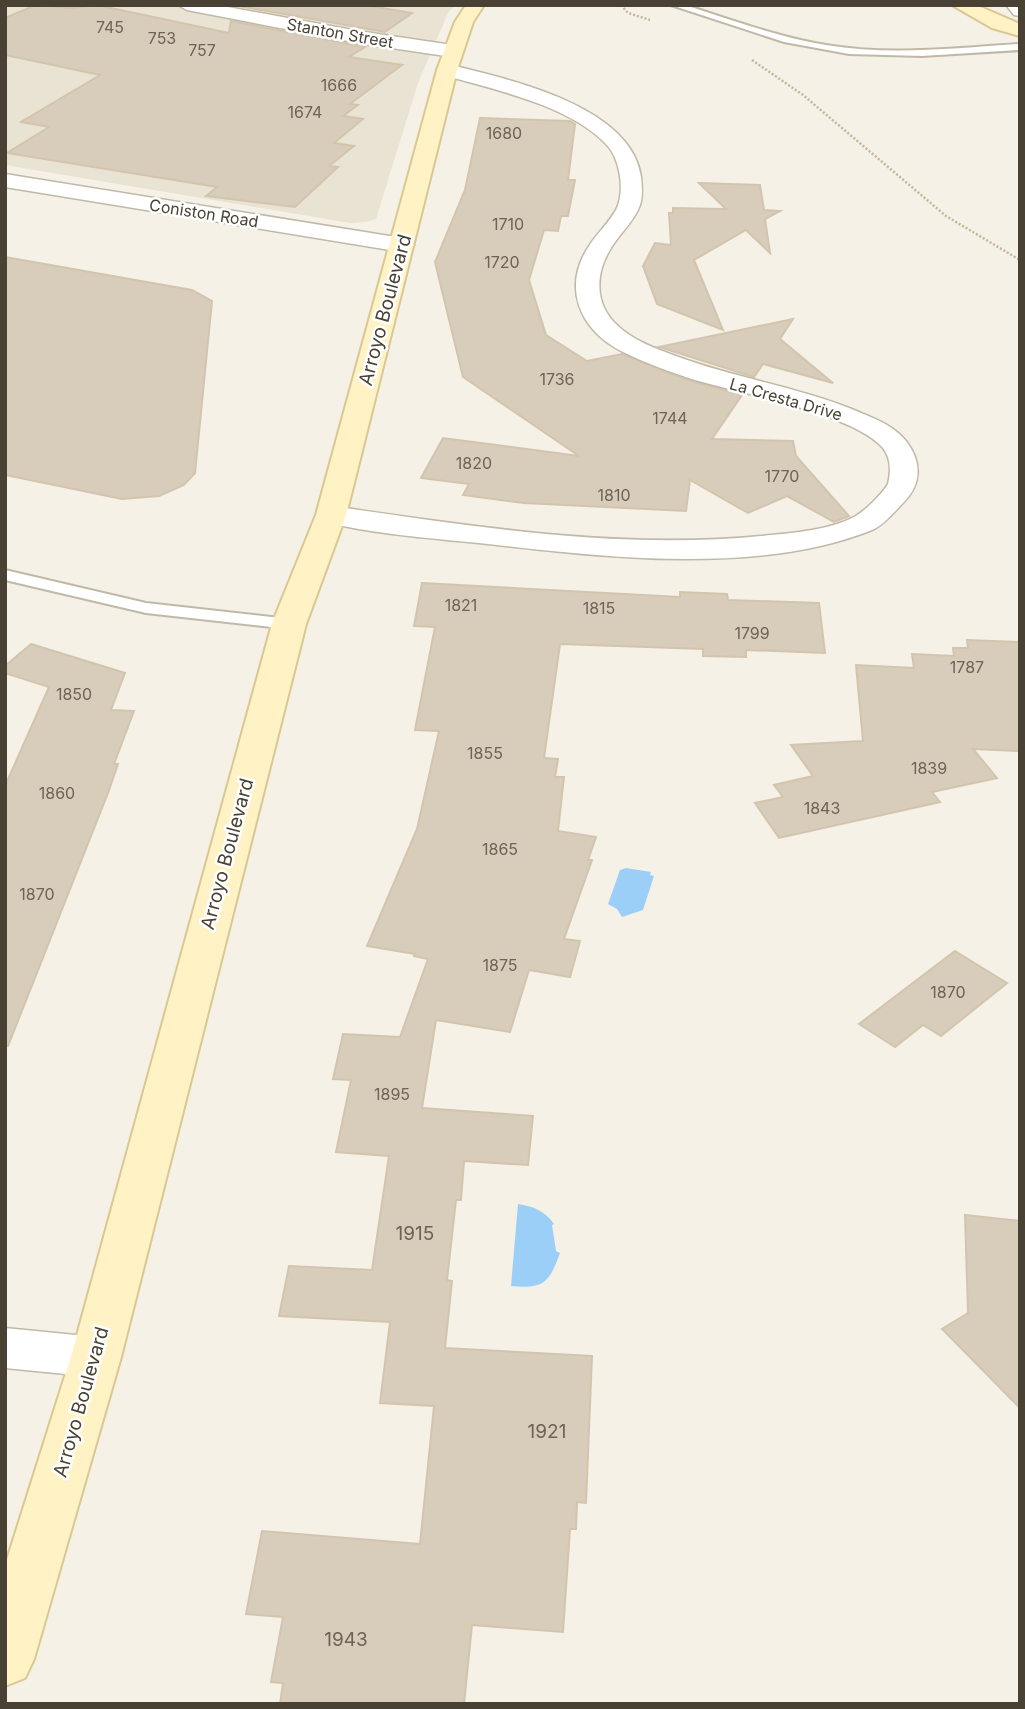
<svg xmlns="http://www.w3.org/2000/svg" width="1025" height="1709" viewBox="0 0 1025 1709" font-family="Inter,sans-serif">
<rect width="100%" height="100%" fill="#f5f1e6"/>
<path fill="#e9e3d3" d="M 5,5 L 455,5 L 448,13 L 418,83 L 376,219 L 366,222 L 350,223 L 5,165 Z"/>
<g fill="#9ccff8">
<path d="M 626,868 L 651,872 L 650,875 L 654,876 L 643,910 L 622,917 L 617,909 L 608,904 L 620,870 Z"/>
<path d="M 518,1204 C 533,1206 545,1211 554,1224 L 552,1225 L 556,1251 L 560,1253 C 549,1283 544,1289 511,1286 Z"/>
</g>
<g fill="#d8cdba" stroke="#d3c5ad" stroke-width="2">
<path d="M 36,5 L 71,8 L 97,5 L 229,33 L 231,21 L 365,47 L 349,57 L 402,65 L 350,104 L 358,105 L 343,116 L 363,119 L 334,143 L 354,146 L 329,166 L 338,167 L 295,207 L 206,196 L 217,187 L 7,153 L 49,127 L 21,122 L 100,75 L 5,55 L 5,18 Z"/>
<path d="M 233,5 L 365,5 L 412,13 L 385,32 Z"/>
<path d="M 480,118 L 570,121 L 575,124 L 568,180 L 575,180 L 568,216 L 561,216 L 558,231 L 544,230 L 529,280 L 546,335 L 587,361 L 622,354 L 685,379 L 742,395 L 712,439 L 793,441 L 796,456 L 849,516 L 834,522 L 787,496 L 748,513 L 690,480 L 686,511 L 524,503 L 463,495 L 469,484 L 421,478 L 443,438 L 579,456 L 463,377 L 435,262 L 465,190 Z"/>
<path d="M 699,183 L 760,185 L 764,210 L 780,211 L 765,219 L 770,253 L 746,230 L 694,260 L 723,330 L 657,304 L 643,266 L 655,243 L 671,245 L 669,213 L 673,213 L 673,208 L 726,209 Z"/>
<path d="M 5,257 L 192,290 L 212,301 L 195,473 L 184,485 L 159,496 L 122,499 L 5,475 Z"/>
<path d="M 793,319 L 780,339 L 833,383 L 763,364 L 754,377 L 659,347 Z"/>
<path d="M 422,583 L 680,597 L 680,592 L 727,594 L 728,600 L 819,603 L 825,653 L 746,650 L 746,657 L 703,656 L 703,649 L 560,644 L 544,758 L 558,759 L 555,777 L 564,777 L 558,831 L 596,837 L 588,860 L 592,860 L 564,939 L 580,941 L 570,977 L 529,970 L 510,1032 L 436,1020 L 422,1108 L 533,1116 L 528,1165 L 464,1161 L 461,1200 L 456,1200 L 447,1280 L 452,1281 L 445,1348 L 592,1356 L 586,1503 L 577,1502 L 576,1529 L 570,1529 L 563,1632 L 472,1625 L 464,1704 L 280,1704 L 283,1683 L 271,1682 L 283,1617 L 246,1614 L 262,1531 L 420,1544 L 434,1406 L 380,1403 L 390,1322 L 279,1316 L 289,1266 L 372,1270 L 389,1156 L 336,1152 L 351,1080 L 333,1079 L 343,1034 L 400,1037 L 428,959 L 414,956 L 415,954 L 367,946 L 417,829 L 439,731 L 415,730 L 435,627 L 414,626 Z"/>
<path d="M 967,640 L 1020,642 L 1020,751 L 973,749 L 997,778 L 932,792 L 940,802 L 779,838 L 755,803 L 783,797 L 774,785 L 813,776 L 791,745 L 863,741 L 856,665 L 914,668 L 912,654 L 954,656 L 953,648 L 968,648 Z"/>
<path d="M 31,644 L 125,673 L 111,710 L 134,711 L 114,764 L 118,764 L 108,793 L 8,1046 L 5,1046 L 5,786 L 49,687 L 5,673 L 5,666 Z"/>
<path d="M 955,951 L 1007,983 L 941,1036 L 923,1025 L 895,1047 L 859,1024 Z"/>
<path d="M 965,1215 L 1020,1221 L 1020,1408 L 942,1329 L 968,1313 Z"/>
</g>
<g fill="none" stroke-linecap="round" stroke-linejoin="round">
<defs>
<g id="lane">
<path d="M 671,5 L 685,5 C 732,20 778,37 826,45 C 890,56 955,48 1020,44 L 1020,50 L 922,56 L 849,54 L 784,42 Z"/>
<path d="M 5,570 L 146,603 L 289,619 L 297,624 L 289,629 L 146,613 L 5,580 Z"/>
</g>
<g id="street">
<path d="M 178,5 L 217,5 L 358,31 L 452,45 L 461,51 L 452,57 L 358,43 L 187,10 Z"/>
<path d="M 1006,5 L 1020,5 L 1020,16 L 1014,15 Z"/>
<path d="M 447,64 C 507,79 631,105 641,177 C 642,186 643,196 640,205 C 635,220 622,231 613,245 C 595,271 593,304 618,326 C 633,340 654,348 673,355 C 734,378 799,387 859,412 C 876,419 894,426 906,441 C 922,462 922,484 903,503 C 894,512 884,525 872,530 C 758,576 600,557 479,543 C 427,538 372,534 321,521 L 316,515 L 321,509 L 331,506 C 472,526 618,550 761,536 C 791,533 826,531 854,517 C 865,511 882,494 888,484 C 891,472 891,458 883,448 C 854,414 740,393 695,380 C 670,372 645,363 621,351 C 579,329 562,287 589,246 C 597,233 610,222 617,208 C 625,189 620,157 605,143 C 567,104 491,89 440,74 L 437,70 Z"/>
<path d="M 5,174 L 402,238 L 410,240 L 414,245 L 410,250 L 402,252 L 5,187 Z"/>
<path d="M 5,1328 L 96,1337 L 113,1343 L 120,1357 L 113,1371 L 96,1377 L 5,1368 Z"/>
</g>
<g id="secondary">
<path d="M 466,5 L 484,5 L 473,22 L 457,70 L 346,515 L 306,624 L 121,1357 L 34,1659 L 25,1678 L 5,1686 L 5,1566 L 71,1357 L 272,624 L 316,515 L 437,70 L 455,22 Z"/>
<path d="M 952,5 L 976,5 L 1020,24 L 1020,36 L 992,28 Z"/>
</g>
</defs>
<use href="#lane" stroke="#c1b9a7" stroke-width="4"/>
<use href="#street" stroke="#c1b9a7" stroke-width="3"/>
<use href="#secondary" stroke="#d9c891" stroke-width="4"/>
<g stroke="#c4b697" stroke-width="2.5" stroke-dasharray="2 2" stroke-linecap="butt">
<path d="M 621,5 L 628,13 L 650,20"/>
<path d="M 752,60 L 803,95 L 946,216 L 1020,260"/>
</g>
<use href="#lane" fill="#fff" fill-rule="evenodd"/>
<use href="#street" fill="#fff" fill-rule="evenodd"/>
<use href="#secondary" fill="#fff3c6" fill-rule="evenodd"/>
</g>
<g text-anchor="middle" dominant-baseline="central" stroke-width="5" stroke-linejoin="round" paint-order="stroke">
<g font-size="16" fill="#6c6456">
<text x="110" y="27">745</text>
<text x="162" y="38">753</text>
<text x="202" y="50">757</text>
<text x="339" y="85">1666</text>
<text x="305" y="112">1674</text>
<text x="504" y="133">1680</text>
<text x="508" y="224">1710</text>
<text x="502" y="262">1720</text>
<text x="557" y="379">1736</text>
<text x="670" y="418">1744</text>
<text x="474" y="463">1820</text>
<text x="782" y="476">1770</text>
<text x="614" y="495">1810</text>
<text x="461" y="605">1821</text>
<text x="599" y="608">1815</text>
<text x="752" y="633">1799</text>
<text x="967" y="667">1787</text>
<text x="74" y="694">1850</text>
<text x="485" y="753">1855</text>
<text x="929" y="768">1839</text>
<text x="57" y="793">1860</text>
<text x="822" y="808">1843</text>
<text x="500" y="849">1865</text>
<text x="37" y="894">1870</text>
<text x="500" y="965">1875</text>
<text x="948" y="992">1870</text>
<text x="392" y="1094">1895</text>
</g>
<g font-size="16" fill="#484134" stroke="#fff">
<text transform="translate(340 33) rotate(10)">Stanton Street</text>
<text transform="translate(204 213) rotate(9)">Coniston Road</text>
<text transform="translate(786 399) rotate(16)">La Cresta Drive</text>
</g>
<g font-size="19" fill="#484134" stroke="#fff">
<text transform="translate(385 310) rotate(-75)">Arroyo Boulevard</text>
<text transform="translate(227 854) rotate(-75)">Arroyo Boulevard</text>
<text transform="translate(81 1402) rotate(-74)">Arroyo Boulevard</text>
</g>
<g font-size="19" fill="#6c6456">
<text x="415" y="1233">1915</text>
<text x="547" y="1431">1921</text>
<text x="346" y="1639">1943</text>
</g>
</g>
<rect width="1025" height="1709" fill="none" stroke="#484134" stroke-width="14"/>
</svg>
